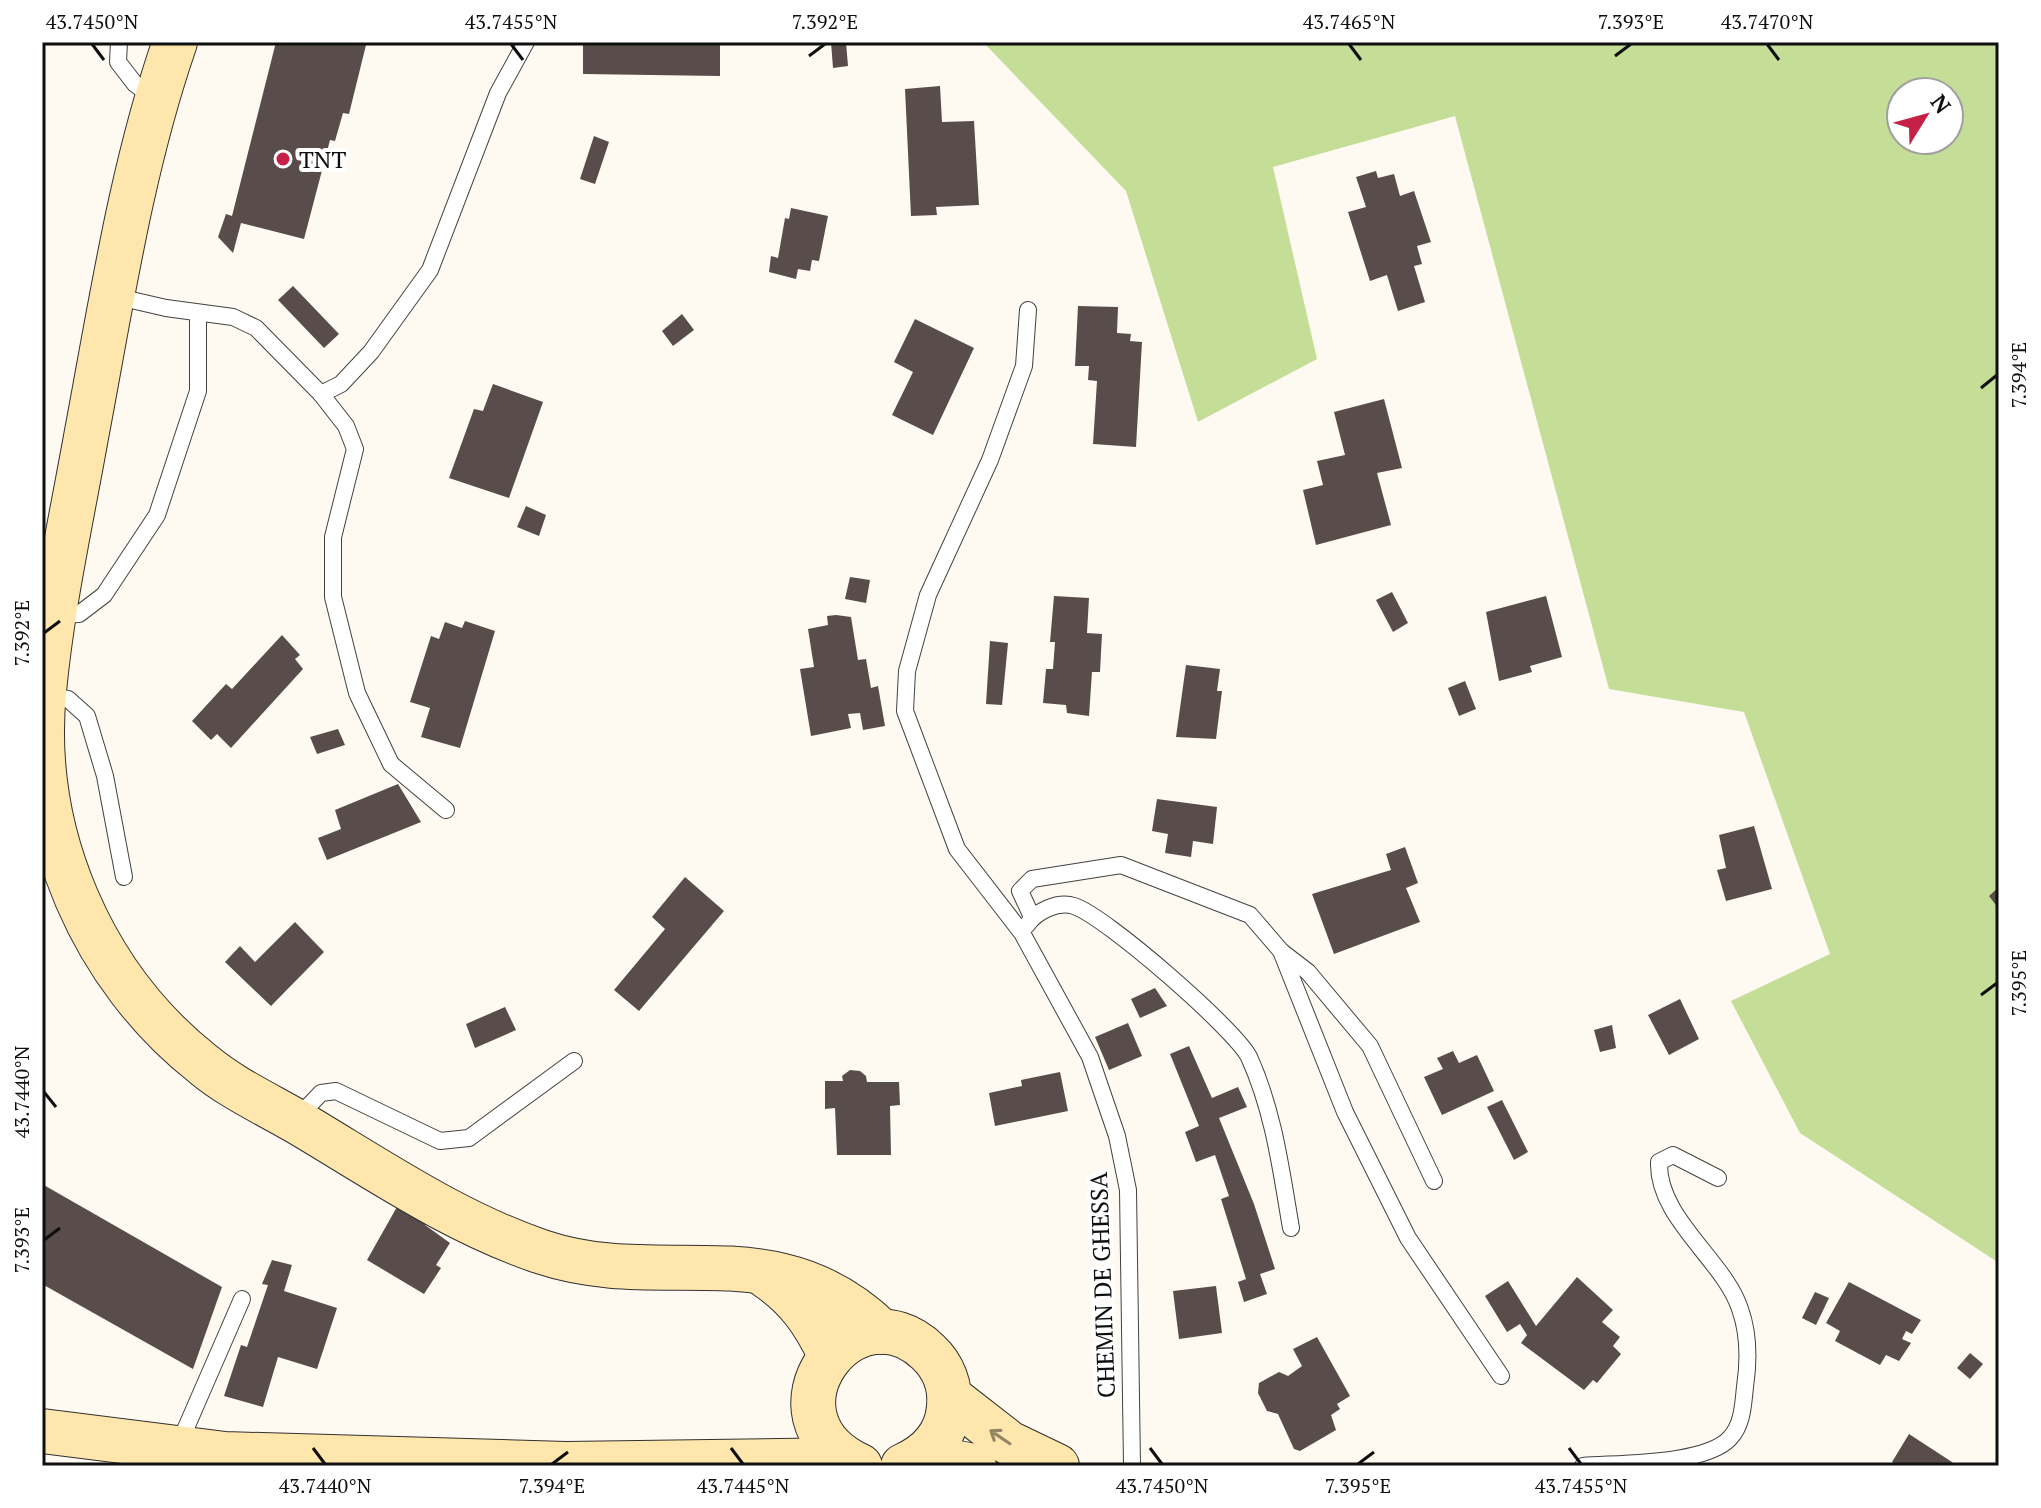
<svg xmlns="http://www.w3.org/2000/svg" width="2041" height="1508" viewBox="0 0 2041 1508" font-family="'PT Serif',serif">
<rect width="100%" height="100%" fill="#fffaf1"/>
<path fill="#c4dd97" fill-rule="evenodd" d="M 983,42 L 1999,42 L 1999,1263 L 1800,1133 L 1731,1001 L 1830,954 L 1744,712 L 1609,689 L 1455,116 L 1273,167 L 1317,359 L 1198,422 L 1126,191 ZM 1901,92 L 1949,92 L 1949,140 L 1901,140 Z"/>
<g fill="#584d4b">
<path d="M 276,42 L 360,42 L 366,45 L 349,114 L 343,113 L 335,141 L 330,140 L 304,239 L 241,223 L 233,253 L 218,237 L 226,214 L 232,216 Z"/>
<path d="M 583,42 L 720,42 L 720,76 L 583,74 Z"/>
<path d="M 831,42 L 846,42 L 848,66 L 833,68 Z"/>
<path d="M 940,86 L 942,122 L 974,121 L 979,205 L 936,207 L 937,215 L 911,216 L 905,89 Z"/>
<path d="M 594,136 L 609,142 L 595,184 L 580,179 Z"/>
<path d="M 1376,171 L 1378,178 L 1394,174 L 1400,196 L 1414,191 L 1431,242 L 1417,246 L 1422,264 L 1414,266 L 1425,302 L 1398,311 L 1387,275 L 1370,281 L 1348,212 L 1366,207 L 1356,177 Z"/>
<path d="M 791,208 L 828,216 L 819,261 L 812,260 L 810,271 L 798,269 L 796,279 L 769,272 L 771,256 L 778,258 L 785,218 L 789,219 Z"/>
<path d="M 293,286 L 339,334 L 324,348 L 278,300 Z"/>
<path d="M 1078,306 L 1118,307 L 1117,333 L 1131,334 L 1130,341 L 1142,342 L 1136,447 L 1093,444 L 1097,381 L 1088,380 L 1089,366 L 1075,366 Z"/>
<path d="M 682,314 L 694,330 L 673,346 L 662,331 Z"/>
<path d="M 915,319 L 974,348 L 933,435 L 892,415 L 913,372 L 894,362 Z"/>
<path d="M 493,384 L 543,402 L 509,498 L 449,478 L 474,409 L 483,411 Z"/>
<path d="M 1384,399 L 1402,468 L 1377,473 L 1391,525 L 1316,545 L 1303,490 L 1323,485 L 1317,461 L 1345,455 L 1334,412 Z"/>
<path d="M 526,506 L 546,515 L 539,536 L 517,527 Z"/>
<path d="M 850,577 L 870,580 L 866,603 L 845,599 Z"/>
<path d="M 1392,592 L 1408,623 L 1393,632 L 1376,600 Z"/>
<path d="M 1054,596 L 1089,598 L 1087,633 L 1102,634 L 1100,672 L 1092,672 L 1089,716 L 1067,713 L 1066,705 L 1043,703 L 1046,669 L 1053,669 L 1055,642 L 1050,642 Z"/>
<path d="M 1546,596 L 1562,657 L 1530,666 L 1532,672 L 1499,681 L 1486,612 Z"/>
<path d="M 836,615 L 851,617 L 858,660 L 866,659 L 871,688 L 878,686 L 885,726 L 863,730 L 860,713 L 848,714 L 851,728 L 811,736 L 800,669 L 814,667 L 808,629 L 828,625 L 827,616 Z"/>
<path d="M 465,621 L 495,631 L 460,748 L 421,737 L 430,708 L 410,702 L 431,636 L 439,639 L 445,622 L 462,628 Z"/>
<path d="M 282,635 L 300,655 L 295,659 L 303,669 L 231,748 L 217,734 L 211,740 L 192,721 L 226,684 L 232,689 Z"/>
<path d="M 990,641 L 1008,643 L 1002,705 L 986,704 Z"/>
<path d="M 1186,665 L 1220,669 L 1217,691 L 1222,691 L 1216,739 L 1176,737 Z"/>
<path d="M 1465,681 L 1476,709 L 1459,716 L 1448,688 Z"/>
<path d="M 338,729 L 345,745 L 317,754 L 310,737 Z"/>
<path d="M 398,784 L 421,822 L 327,860 L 318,838 L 341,829 L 335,810 Z"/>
<path d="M 1157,799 L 1217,807 L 1213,844 L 1193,841 L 1191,857 L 1165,853 L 1168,834 L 1152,831 Z"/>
<path d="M 1754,826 L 1772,889 L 1726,901 L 1717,870 L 1726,868 L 1719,835 Z"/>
<path d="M 1405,847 L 1418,883 L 1406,888 L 1420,922 L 1334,954 L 1312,894 L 1391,870 L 1386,854 Z"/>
<path d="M 685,877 L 724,911 L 639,1011 L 614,990 L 665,929 L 652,917 Z"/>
<path d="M 1999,887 L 1999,909 L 1989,896 Z"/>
<path d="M 295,922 L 324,952 L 271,1006 L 225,962 L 240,946 L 255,962 Z"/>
<path d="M 1155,988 L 1167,1006 L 1140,1018 L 1131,999 Z"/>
<path d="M 1680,999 L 1699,1039 L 1669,1055 L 1648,1015 Z"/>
<path d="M 505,1007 L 516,1030 L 475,1048 L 466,1024 Z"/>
<path d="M 1128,1023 L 1142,1056 L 1109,1070 L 1095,1037 Z"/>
<path d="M 1612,1025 L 1616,1048 L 1600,1052 L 1594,1030 Z"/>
<path d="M 1189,1046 L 1212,1098 L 1238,1087 L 1247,1107 L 1219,1118 L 1254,1204 L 1275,1269 L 1260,1274 L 1267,1294 L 1244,1302 L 1238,1282 L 1246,1279 L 1221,1199 L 1229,1196 L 1215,1155 L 1196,1162 L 1185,1132 L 1199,1126 L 1170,1054 Z"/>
<path d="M 1453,1051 L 1459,1063 L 1477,1055 L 1494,1091 L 1442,1115 L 1424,1077 L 1443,1069 L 1437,1058 Z"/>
<path d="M 850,1070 L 860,1071 L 866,1076 L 867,1082 L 899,1082 L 900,1105 L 890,1106 L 891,1155 L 837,1155 L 835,1108 L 825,1109 L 825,1081 L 843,1081 L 842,1076 Z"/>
<path d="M 1060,1072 L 1068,1111 L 995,1126 L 989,1093 L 1022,1086 L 1021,1080 Z"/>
<path d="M 1502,1100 L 1528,1152 L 1514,1160 L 1487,1107 Z"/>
<path d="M 42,1184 L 222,1287 L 193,1369 L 42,1284 Z"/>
<path d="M 402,1198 L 429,1217 L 425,1225 L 450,1243 L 436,1265 L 441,1268 L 424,1294 L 367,1260 Z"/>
<path d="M 272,1260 L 292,1265 L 284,1291 L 337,1308 L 317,1369 L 278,1357 L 263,1407 L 224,1396 L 241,1345 L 247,1347 L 268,1285 L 262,1284 Z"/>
<path d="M 1577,1277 L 1613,1310 L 1602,1322 L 1620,1337 L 1613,1346 L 1621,1354 L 1597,1383 L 1593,1380 L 1584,1390 L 1521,1343 L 1527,1335 L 1520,1324 L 1507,1332 L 1485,1296 L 1508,1281 L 1536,1326 Z"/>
<path d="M 1849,1282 L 1921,1320 L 1912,1334 L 1906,1331 L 1902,1339 L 1911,1343 L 1899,1361 L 1886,1355 L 1880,1365 L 1835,1341 L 1840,1331 L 1826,1323 Z"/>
<path d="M 1216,1286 L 1222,1333 L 1179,1339 L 1173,1291 Z"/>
<path d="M 1815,1292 L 1829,1298 L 1816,1325 L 1802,1318 Z"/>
<path d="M 1317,1337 L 1350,1396 L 1337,1404 L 1340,1409 L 1331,1415 L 1336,1430 L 1300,1451 L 1294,1449 L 1278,1414 L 1267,1411 L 1258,1393 L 1259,1383 L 1279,1372 L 1288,1376 L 1302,1366 L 1293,1349 Z"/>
<path d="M 1970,1353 L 1983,1364 L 1970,1379 L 1957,1368 Z"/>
<path d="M 1909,1434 L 1952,1462 L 1955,1466 L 1899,1466 L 1892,1462 Z"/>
</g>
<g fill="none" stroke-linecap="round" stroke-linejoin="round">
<defs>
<g id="lane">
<path d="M 119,42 L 118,62 L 135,84 L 154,98"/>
<path d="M 114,296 L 166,308 L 233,317 L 256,328 L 321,394 L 341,384 L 371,352 L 430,270 L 498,93 L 526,42"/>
<path d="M 1028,310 L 1024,366 L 990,460 L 928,595 L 907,671 L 905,711 L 957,849 L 1022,933 L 1090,1057 L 1117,1136 L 1128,1190 L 1132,1466"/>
<path d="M 321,394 L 346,426 L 355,449 L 333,537 L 333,597 L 357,693 L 391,764 L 446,810"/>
<path d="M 57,615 L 79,614 L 104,595 L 157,515 L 198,391 L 198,313"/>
<path d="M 45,696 L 68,699 L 87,716 L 105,776 L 124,877"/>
<path d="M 1032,917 L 1020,891 L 1032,879 L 1121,865 L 1250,915 L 1281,951 L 1345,1112 L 1408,1238 L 1501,1376"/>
<path d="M 1027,925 C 1036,911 1058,901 1074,906 C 1104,915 1236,1030 1249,1057 C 1274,1112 1281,1170 1291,1228"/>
<path d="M 1282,952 L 1308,972 L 1370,1046 L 1434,1181"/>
<path d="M 296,1119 L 321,1093 L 336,1091 L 440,1141 L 469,1138 L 574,1061"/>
<path d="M 179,1444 L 242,1299"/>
<path d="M 1583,1466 C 1618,1463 1706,1465 1730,1438 C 1743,1424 1743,1404 1745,1387 C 1749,1360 1749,1334 1740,1309 C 1724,1260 1657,1218 1659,1162 L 1673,1155 L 1718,1178"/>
</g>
<g id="secondary">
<path d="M 175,42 C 131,169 111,305 86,437 C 71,521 52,606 44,691 C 30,833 92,977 204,1065 C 234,1090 273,1107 306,1127 C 381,1172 458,1224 542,1252 C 664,1293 775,1227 882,1332"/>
<path d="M 766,1276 C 797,1297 814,1321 830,1355"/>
<path d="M 950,1397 L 1009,1443 L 1057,1466"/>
<path d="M 42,1431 L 225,1454 L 566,1464 L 847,1460"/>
<path d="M 915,1461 L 947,1461 L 974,1466"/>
<path d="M 860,1466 C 753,1417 853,1280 928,1352 C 943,1366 951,1386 949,1407 C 947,1435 928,1455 903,1466"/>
</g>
</defs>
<use href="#lane" stroke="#424242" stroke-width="18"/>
<use href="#secondary" stroke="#313131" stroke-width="46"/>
<use href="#lane" stroke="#fff" stroke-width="16"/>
<use href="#secondary" stroke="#ffe6ac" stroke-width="44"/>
</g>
<defs><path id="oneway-shaft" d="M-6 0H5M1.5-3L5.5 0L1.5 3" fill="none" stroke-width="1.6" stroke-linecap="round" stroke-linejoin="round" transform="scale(2)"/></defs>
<use stroke="#938565" href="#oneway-shaft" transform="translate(1000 1437) rotate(-146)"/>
<path fill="none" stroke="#0f0f0f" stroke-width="3" d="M 92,44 L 104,60M 511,44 L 523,60M 1349,44 L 1361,60M 1767,44 L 1779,60M 809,56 L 825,44M 1615,56 L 1631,44M 1981,388 L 1997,375M 44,633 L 60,621M 1981,995 L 1997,983M 44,1092 L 56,1107M 44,1240 L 60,1228M 313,1448 L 325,1464M 731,1448 L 743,1464M 1150,1448 L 1162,1464M 1569,1448 L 1581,1464M 552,1464 L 568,1452M 1358,1464 L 1374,1452"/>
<circle fill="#c62047" stroke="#fff" stroke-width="3" cx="283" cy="159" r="8"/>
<g text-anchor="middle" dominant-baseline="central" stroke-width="8" stroke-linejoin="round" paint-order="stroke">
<g font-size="24" fill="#0f0f0f" stroke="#fff" text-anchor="start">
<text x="299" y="159">TNT</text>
</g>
<g font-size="24" fill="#0f0f0f" stroke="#fff">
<text transform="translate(1102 1285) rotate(-92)">CHEMIN DE GHESSA</text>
</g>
</g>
<rect width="2041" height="1508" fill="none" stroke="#ffffff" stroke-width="88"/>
<g transform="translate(1925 116) rotate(53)"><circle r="38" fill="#ffffff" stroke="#9f9f9f" stroke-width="2"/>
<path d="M0-6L14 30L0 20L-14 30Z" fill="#c62047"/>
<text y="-12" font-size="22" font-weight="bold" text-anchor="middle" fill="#0f0f0f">N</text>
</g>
<rect x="44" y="44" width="1953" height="1420" fill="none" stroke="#0f0f0f" stroke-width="3"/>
<g font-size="20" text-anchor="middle" fill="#0f0f0f">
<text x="92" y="29">43.7450°N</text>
<text x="511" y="29">43.7455°N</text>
<text x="825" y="29">7.392°E</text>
<text x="1349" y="29">43.7465°N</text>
<text x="1631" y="29">7.393°E</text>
<text x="1767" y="29">43.7470°N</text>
<text transform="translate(2019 375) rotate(-90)" y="7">7.394°E</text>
<text transform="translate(22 633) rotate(-90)" y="7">7.392°E</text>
<text transform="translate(2019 983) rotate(-90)" y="7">7.395°E</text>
<text transform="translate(22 1092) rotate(-90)" y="7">43.7440°N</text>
<text transform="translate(22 1240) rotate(-90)" y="7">7.393°E</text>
<text x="325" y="1493">43.7440°N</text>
<text x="552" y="1493">7.394°E</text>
<text x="743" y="1493">43.7445°N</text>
<text x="1162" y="1493">43.7450°N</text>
<text x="1358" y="1493">7.395°E</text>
<text x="1581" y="1493">43.7455°N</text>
</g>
</svg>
